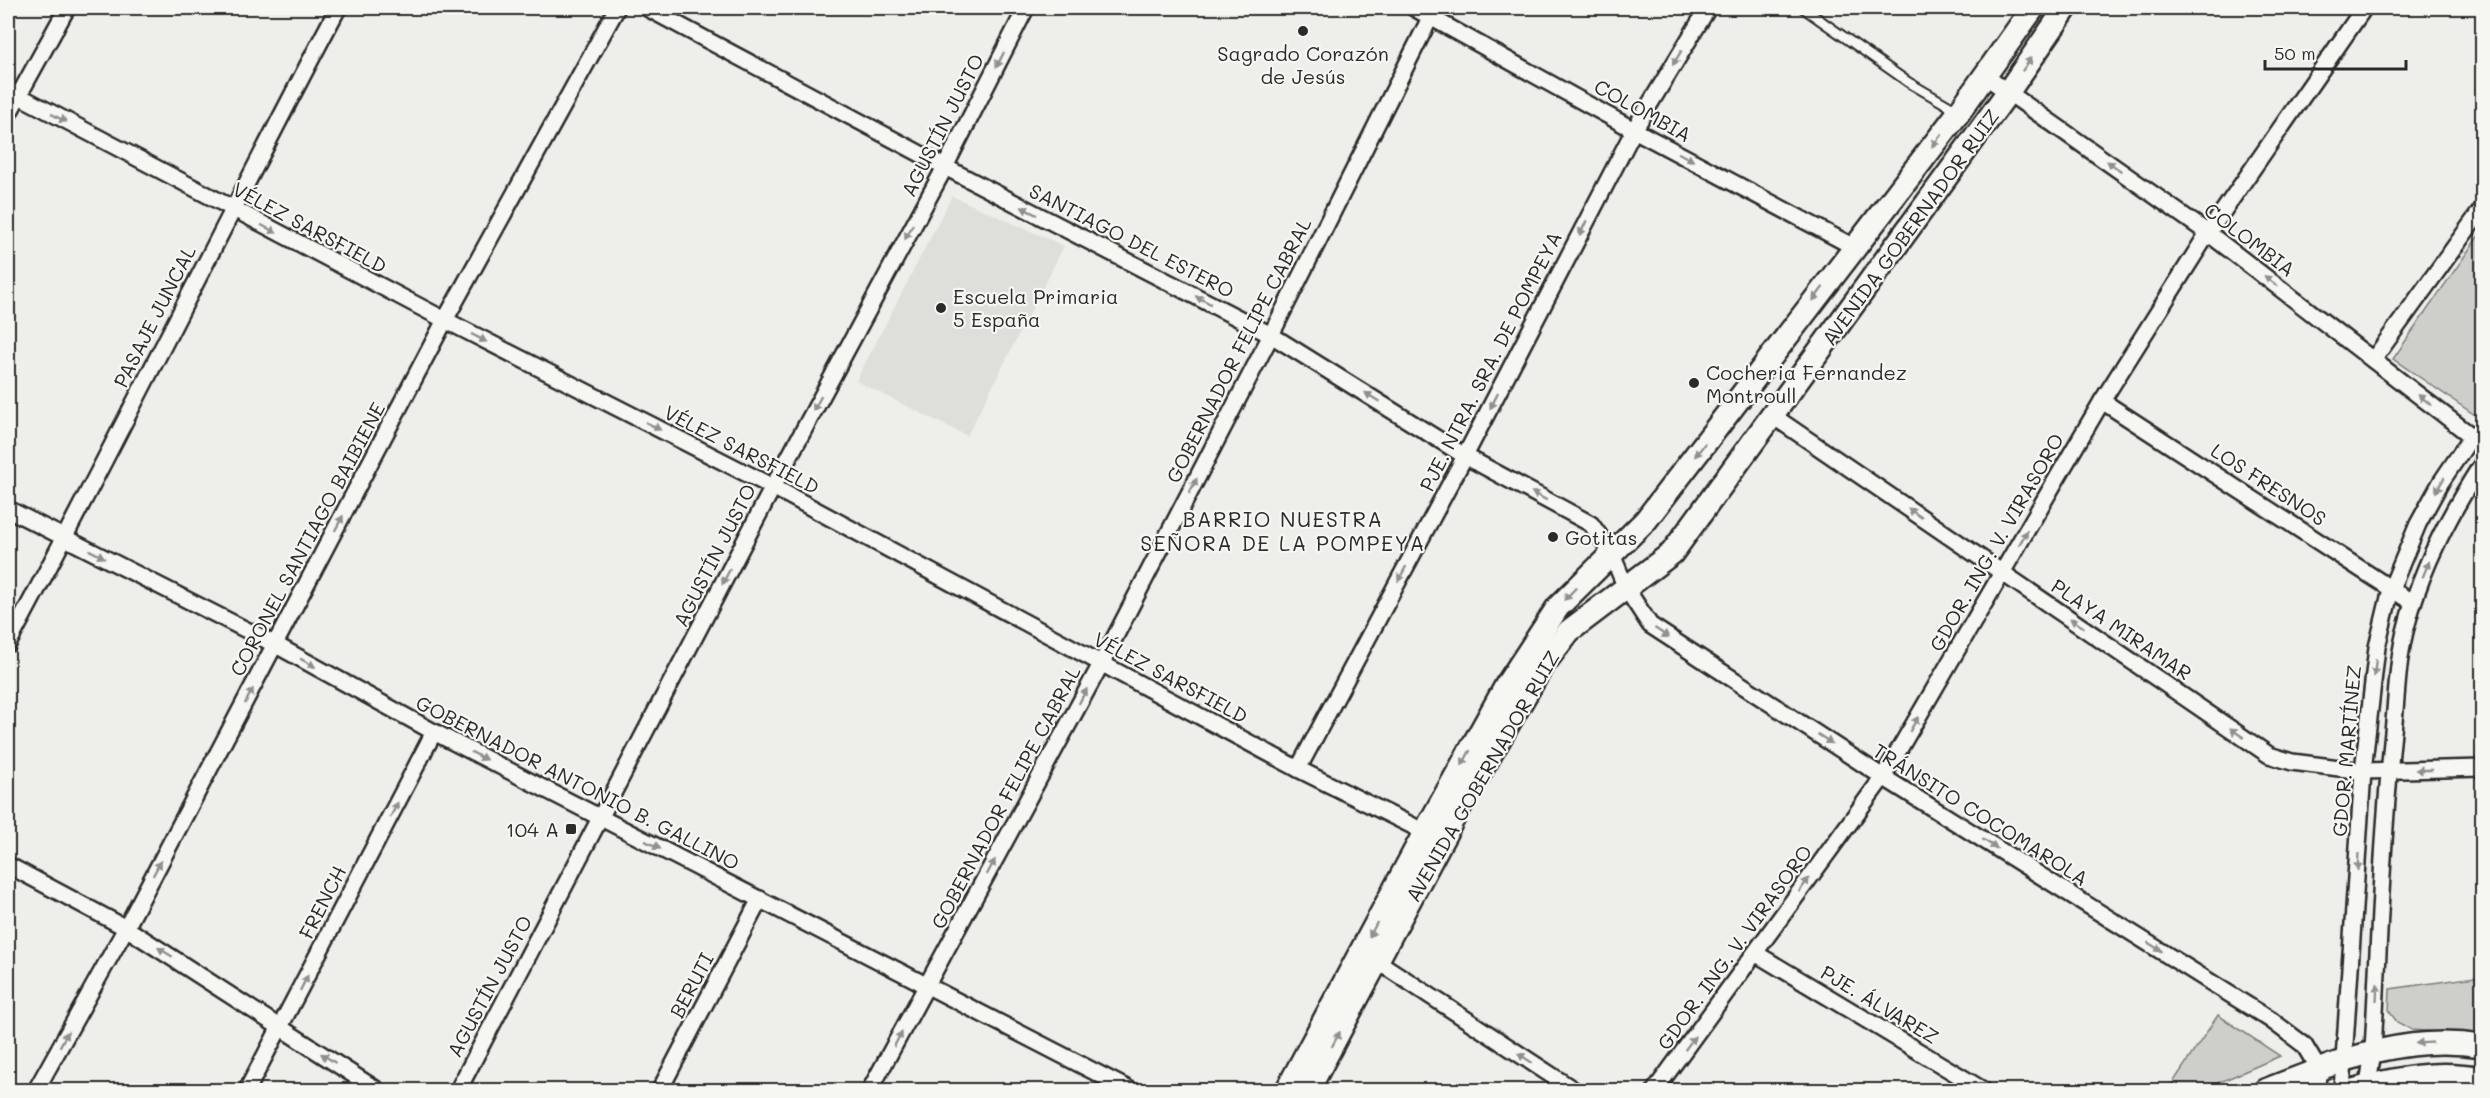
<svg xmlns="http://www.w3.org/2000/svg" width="2490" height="1098" viewBox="0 0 2490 1098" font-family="Mali,sans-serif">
<rect width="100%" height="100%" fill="#eeeeea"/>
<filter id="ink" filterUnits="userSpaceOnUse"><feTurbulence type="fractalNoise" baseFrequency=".0167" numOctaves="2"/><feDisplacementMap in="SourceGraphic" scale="12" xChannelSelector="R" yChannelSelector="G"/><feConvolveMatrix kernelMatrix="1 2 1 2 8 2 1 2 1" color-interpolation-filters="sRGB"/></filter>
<g filter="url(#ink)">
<path fill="#dededb" d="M 952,196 L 1064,246 L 967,436 L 856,381 Z"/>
<g fill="#cececa" stroke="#7c7c7a" stroke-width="1.5">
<path d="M 2482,231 L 2482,404 L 2475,415 L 2393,359 Z"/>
<path d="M 2482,976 L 2482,1035 L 2412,1030 L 2397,1022 L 2389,1011 L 2390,989 Z"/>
<path d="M 2218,1015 L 2280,1056 L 2202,1090 L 2168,1090 Z"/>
</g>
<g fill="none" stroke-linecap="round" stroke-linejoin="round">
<defs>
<path id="service" d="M 1803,8 L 1908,82 L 1956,110"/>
<g id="minor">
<path d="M 647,8 L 945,167 L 1271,335 L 1465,456 L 1591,524 L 1611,552 L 1626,588 L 1650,625 L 1883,777 L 2271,1020 L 2304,1045 L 2319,1070 L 2316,1090"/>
<path d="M 1414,8 L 1634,130 L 1854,247"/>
<path d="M 1985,76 L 2208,233 L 2482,444"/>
<path d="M 8,90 L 445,320 L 773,487 L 1298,769 L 1425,832 L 1432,828"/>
<path d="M 8,115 L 67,8"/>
<path d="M 2373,360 L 2482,209"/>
<path d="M 2102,401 L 2413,603"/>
<path d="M 1773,416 L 2269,755 L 2292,762 L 2363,771 L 2482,768"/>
<path d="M 8,509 L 276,645 L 434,732 L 1130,1090"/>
<path d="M 8,644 C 121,434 226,219 338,8"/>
<path d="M 1298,769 L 1465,456 L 1634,130 L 1708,8"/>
<path d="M 8,865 L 126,928 L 377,1090"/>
<path d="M 1755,953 L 1983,1090"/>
<path d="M 1377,961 L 1574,1090"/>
<path d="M 2368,1086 L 2373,1050 C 2379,944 2382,838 2393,732 C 2397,696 2397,659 2407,624 C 2422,566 2450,513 2482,464"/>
<path d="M 36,1090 L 126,928 L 445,320 L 617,8"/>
<path d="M 247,1090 L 434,732"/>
<path d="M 458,1090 L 773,487 L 945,167 L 1026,8"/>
<path d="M 660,1090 L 760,899"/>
<path d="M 870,1090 L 1101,664 L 1271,335 L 1435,8"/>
<path d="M 1655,1090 L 1883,777 L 2102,401 L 2208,233 L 2364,8"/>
<path d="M 2342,1090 L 2363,771 L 2377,647 L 2391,589 L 2418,524 L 2441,482 L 2472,436 L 2482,430"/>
</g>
<g id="secondary">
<path d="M 2265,1090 C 2339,1062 2401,1033 2482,1046"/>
<path d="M 2353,1090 C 2396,1077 2438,1070 2482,1078"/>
</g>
<g id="primary">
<path d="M 1287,1090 L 1425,832 L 1506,686 L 1558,607 L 1646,520 L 1959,112 L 2033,8"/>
<path d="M 1308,1090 L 1455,815 L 1542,666 L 1569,631 L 1672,553 L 2008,92 L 2066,8"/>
</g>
</defs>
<use href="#service" stroke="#2b2b2b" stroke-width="12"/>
<use href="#minor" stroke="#2b2b2b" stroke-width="20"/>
<use href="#secondary" stroke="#2b2b2b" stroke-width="26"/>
<use href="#primary" stroke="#2b2b2b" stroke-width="27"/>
<use href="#service" stroke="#f6f6f2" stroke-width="8"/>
<use href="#minor" stroke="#f6f6f2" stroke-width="15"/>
<use href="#secondary" stroke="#f6f6f2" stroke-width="21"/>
<use href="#primary" stroke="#f6f6f2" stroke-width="22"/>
</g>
<defs><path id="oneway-solid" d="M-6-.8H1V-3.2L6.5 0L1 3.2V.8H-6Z" transform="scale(1.5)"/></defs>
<g fill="#90908e">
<use href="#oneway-solid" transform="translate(1677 58) rotate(121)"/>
<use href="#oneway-solid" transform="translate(1000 60) rotate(117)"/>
<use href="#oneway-solid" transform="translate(2027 64) rotate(-55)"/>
<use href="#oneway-solid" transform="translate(59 118) rotate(28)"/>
<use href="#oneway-solid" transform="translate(1937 140) rotate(128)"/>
<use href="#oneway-solid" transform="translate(1686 157) rotate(28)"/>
<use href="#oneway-solid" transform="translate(2114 166) rotate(-145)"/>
<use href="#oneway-solid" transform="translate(1029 211) rotate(-153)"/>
<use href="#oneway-solid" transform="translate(1583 228) rotate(117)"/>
<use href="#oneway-solid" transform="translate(269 229) rotate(28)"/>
<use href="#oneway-solid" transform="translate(909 232) rotate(118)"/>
<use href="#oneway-solid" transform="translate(2271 281) rotate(-142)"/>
<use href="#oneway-solid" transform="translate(1818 294) rotate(127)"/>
<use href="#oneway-solid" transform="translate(1203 300) rotate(-153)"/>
<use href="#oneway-solid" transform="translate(479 338) rotate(27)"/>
<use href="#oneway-solid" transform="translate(1372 397) rotate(-148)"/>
<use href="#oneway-solid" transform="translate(2425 400) rotate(-142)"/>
<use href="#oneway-solid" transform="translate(1494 401) rotate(117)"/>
<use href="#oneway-solid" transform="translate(817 404) rotate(118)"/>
<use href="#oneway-solid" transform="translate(653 426) rotate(27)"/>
<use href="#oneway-solid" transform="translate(1700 450) rotate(127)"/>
<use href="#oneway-solid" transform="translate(2440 485) rotate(120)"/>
<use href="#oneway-solid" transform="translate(1193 486) rotate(-63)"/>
<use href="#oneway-solid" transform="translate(1539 496) rotate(-151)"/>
<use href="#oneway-solid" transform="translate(1915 513) rotate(-146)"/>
<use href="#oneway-solid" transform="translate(339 523) rotate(-62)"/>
<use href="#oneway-solid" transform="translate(2023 538) rotate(-60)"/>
<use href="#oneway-solid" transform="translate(97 554) rotate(27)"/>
<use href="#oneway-solid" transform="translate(2426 569) rotate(-68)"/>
<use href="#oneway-solid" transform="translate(1402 574) rotate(118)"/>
<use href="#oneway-solid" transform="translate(726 577) rotate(117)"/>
<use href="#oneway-solid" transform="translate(1570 594) rotate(134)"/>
<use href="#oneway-solid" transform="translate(2077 623) rotate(-146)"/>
<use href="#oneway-solid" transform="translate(1662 633) rotate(33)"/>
<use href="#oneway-solid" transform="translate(308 663) rotate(29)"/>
<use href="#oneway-solid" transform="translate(2375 668) rotate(96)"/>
<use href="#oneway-solid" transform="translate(249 696) rotate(-62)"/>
<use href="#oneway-solid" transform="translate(1083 696) rotate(-62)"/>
<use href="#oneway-solid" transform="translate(1914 724) rotate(-60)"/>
<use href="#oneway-solid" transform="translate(2237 733) rotate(-146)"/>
<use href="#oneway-solid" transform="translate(1825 739) rotate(33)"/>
<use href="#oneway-solid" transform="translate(479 756) rotate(27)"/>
<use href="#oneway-solid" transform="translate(1466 758) rotate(119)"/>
<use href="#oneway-solid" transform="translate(2424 770) rotate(180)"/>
<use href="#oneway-solid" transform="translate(394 810) rotate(-63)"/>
<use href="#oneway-solid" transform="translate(1990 844) rotate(32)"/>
<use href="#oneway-solid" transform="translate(653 845) rotate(27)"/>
<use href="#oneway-solid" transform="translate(2358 862) rotate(93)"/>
<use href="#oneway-solid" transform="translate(991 867) rotate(-62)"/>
<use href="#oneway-solid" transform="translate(157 868) rotate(-62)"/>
<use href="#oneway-solid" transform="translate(1804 885) rotate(-54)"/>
<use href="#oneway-solid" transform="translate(1373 930) rotate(118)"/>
<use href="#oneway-solid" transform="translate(2155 947) rotate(32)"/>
<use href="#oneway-solid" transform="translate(165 952) rotate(-148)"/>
<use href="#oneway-solid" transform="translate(304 983) rotate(-63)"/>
<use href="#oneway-solid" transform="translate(2377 992) rotate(-87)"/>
<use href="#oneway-solid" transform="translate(64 1039) rotate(-61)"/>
<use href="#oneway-solid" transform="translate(898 1039) rotate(-62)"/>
<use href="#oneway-solid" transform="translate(1336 1039) rotate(-62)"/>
<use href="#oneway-solid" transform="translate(1690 1043) rotate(-54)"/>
<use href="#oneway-solid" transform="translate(2424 1043) rotate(177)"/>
<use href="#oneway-solid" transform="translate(328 1058) rotate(-147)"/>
<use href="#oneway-solid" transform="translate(1525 1058) rotate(-147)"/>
</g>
</g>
<g fill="#2b2b2b" stroke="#f6f6f2" stroke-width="2">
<circle cx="1303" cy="31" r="6"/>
<circle cx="941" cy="308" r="6"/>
<circle cx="1694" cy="383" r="6"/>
<circle cx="1553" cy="537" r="6"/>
<rect x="565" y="823" width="12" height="12" rx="3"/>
</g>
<g text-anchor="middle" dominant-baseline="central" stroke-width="4.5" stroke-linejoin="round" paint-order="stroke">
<g font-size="20" fill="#2b2b2b" stroke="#f6f6f2" text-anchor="start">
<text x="1303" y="53" text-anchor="middle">Sagrado Corazón<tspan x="1303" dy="23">de Jesús</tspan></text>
<text x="953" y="296">Escuela Primaria<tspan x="953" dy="23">5 España</tspan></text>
<text x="1706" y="372">Cocheria Fernandez<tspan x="1706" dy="23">Montroull</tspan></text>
<text x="1565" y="537">Gotitas</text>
<text x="559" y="829" text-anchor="end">104 A</text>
</g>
<g font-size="20" fill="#2b2b2b" stroke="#f6f6f2">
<text transform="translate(1643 110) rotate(29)">COLOMBIA</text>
<text transform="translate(942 125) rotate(-63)">AGUSTÍN JUSTO</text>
<text transform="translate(310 227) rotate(28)">VÉLEZ SARSFIELD</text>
<text transform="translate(1910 227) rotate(-54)">AVENIDA GOBERNADOR RUIZ</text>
<text transform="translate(2250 239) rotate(37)">COLOMBIA</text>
<text transform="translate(1132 240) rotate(27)">SANTIAGO DEL ESTERO</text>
<text transform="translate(154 316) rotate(-63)">PASAJE JUNCAL</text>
<text transform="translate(1238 350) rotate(-63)">GOBERNADOR FELIPE CABRAL</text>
<text transform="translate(1490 361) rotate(-63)">PJE. NTRA. SRA. DE POMPEYA</text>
<text transform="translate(742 449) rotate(27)">VÉLEZ SARSFIELD</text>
<text transform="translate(2269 484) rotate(33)">LOS FRESNOS</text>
<text transform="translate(307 539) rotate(-62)">CORONEL SANTIAGO BAIBIENE</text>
<text transform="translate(1996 542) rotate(-60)">GDOR. ING. V. VIRASORO</text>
<text transform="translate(714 555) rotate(-63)">AGUSTÍN JUSTO</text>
<text transform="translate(2122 629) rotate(34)">PLAYA MIRAMAR</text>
<text transform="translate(1171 677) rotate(28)">VÉLEZ SARSFIELD</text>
<text transform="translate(2346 751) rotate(-85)">GDOR. MARTÍNEZ</text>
<text transform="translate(1482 776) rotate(-60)">AVENIDA GOBERNADOR RUIZ</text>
<text transform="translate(578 782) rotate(27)">GOBERNADOR ANTONIO B. GALLINO</text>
<text transform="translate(1005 797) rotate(-62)">GOBERNADOR FELIPE CABRAL</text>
<text transform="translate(1981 814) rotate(32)">TRÁNSITO COCOMAROLA</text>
<text transform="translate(322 902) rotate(-63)">FRENCH</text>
<text transform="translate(1734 947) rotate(-54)">GDOR. ING. V. VIRASORO</text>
<text transform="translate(691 985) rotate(-62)">BERUTI</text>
<text transform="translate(489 986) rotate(-62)">AGUSTÍN JUSTO</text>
<text transform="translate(1880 1004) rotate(31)">PJE. ÁLVAREZ</text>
</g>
<g font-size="21" letter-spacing="1.5" fill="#2b2b2b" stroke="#f6f6f2">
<text x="1283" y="518">BARRIO NUESTRA<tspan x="1283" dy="24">SEÑORA DE LA POMPEYA</tspan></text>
</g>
</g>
<rect width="2490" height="1098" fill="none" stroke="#f6f6f2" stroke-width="30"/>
<rect x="15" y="15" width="2460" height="1068" fill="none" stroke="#2b2b2b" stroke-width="2" filter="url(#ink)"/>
<path d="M2265 60v9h141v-9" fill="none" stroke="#2b2b2b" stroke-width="3"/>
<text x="2274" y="60" font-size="18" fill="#2b2b2b" stroke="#f6f6f2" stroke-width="4.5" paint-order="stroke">50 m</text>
</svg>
